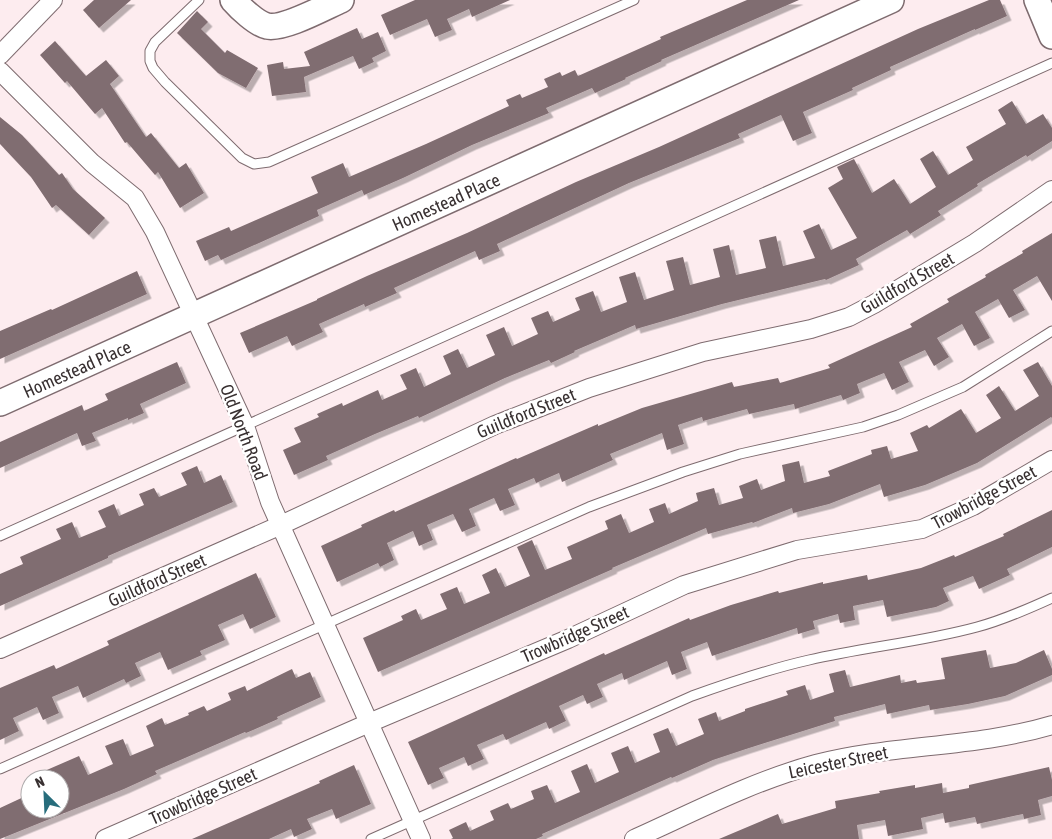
<svg xmlns="http://www.w3.org/2000/svg" width="1052" height="839" viewBox="0 0 1052 839" font-family="'Asap Condensed',sans-serif">
<defs>
<filter id="shadow"><feDropShadow dx="4.5" dy="4.5" stdDeviation="0" flood-color="#0004"/></filter>
</defs>
<rect width="100%" height="100%" fill="#fdecef"/>
<g fill="#806d71" filter="url(#shadow)">
<path d="M 94,0 L 131,0 L 99,28 L 83,10 Z"/>
<path d="M 415,0 L 510,0 L 472,17 L 469,9 L 447,19 L 452,30 L 435,37 L 427,19 L 390,35 L 381,15 Z"/>
<path d="M 747,0 L 799,0 L 661,60 L 662,61 L 625,78 L 626,79 L 595,93 L 592,88 L 546,108 L 549,113 L 472,145 L 403,178 L 364,195 L 362,190 L 317,210 L 319,216 L 221,260 L 218,255 L 205,261 L 196,241 L 229,227 L 231,231 L 318,193 L 311,177 L 343,163 L 349,177 L 426,144 L 509,106 L 506,100 L 520,94 L 522,98 L 548,87 L 544,79 L 560,72 L 562,76 L 575,70 L 578,76 L 661,39 L 660,37 Z"/>
<path d="M 989,0 L 1000,0 L 1007,16 L 975,30 L 975,29 L 890,67 L 891,70 L 852,88 L 853,90 L 803,112 L 812,133 L 793,141 L 781,115 L 738,134 L 740,138 L 629,183 L 497,244 L 500,251 L 479,260 L 475,251 L 394,288 L 397,293 L 365,307 L 364,304 L 319,324 L 323,332 L 292,346 L 287,336 L 249,353 L 240,333 L 317,300 L 317,299 L 367,276 L 467,233 L 576,182 L 659,147 L 918,29 Z"/>
<path d="M 197,11 L 208,22 L 201,29 L 225,53 L 227,50 L 258,68 L 246,88 L 218,73 L 177,33 Z"/>
<path d="M 357,28 L 362,39 L 378,32 L 386,51 L 372,58 L 374,62 L 359,69 L 353,56 L 304,77 L 306,92 L 272,96 L 267,65 L 283,62 L 284,69 L 310,66 L 304,52 Z"/>
<path d="M 55,41 L 86,76 L 106,60 L 119,76 L 110,84 L 146,137 L 151,133 L 179,168 L 186,163 L 204,193 L 180,208 L 158,172 L 155,175 L 127,142 L 125,143 L 102,108 L 95,114 L 67,81 L 65,83 L 40,55 Z"/>
<path d="M 1012,101 L 1026,124 L 1043,114 L 1052,128 L 1052,141 L 1027,157 L 1026,155 L 977,184 L 978,186 L 938,211 L 941,215 L 910,234 L 907,230 L 856,259 L 859,265 L 826,280 L 825,279 L 722,304 L 636,329 L 635,325 L 574,351 L 575,352 L 551,363 L 549,360 L 505,378 L 419,418 L 418,416 L 375,434 L 326,456 L 328,460 L 294,475 L 283,450 L 301,442 L 294,428 L 319,417 L 317,414 L 342,403 L 343,406 L 378,390 L 382,400 L 407,389 L 400,375 L 416,368 L 424,387 L 451,374 L 443,356 L 458,349 L 467,368 L 495,355 L 486,335 L 504,327 L 512,346 L 538,334 L 531,318 L 548,311 L 553,322 L 580,310 L 575,298 L 593,291 L 601,312 L 627,302 L 619,277 L 635,272 L 644,300 L 674,290 L 666,261 L 683,257 L 690,285 L 720,277 L 713,249 L 729,245 L 736,275 L 766,268 L 759,240 L 776,236 L 783,266 L 815,258 L 803,231 L 819,224 L 831,250 L 857,238 L 828,188 L 843,179 L 837,167 L 854,159 L 872,193 L 894,179 L 910,204 L 936,187 L 920,159 L 933,151 L 948,175 L 973,160 L 966,147 L 1006,124 L 998,110 Z"/>
<path d="M 0,117 L 22,135 L 59,175 L 62,173 L 73,189 L 105,218 L 89,235 L 56,205 L 52,208 L 31,177 L 0,144 Z"/>
<path d="M 1052,233 L 1052,301 L 1037,276 L 1013,290 L 1025,310 L 1009,318 L 998,299 L 975,312 L 990,338 L 974,346 L 962,324 L 937,338 L 949,357 L 934,366 L 925,350 L 899,362 L 909,382 L 892,390 L 884,373 L 857,384 L 860,393 L 843,400 L 841,395 L 795,409 L 794,404 L 749,414 L 747,409 L 703,421 L 702,417 L 678,425 L 684,444 L 667,450 L 662,433 L 610,454 L 613,460 L 562,482 L 559,473 L 536,483 L 534,478 L 508,489 L 515,505 L 500,511 L 494,498 L 469,509 L 476,526 L 462,532 L 453,514 L 427,525 L 433,540 L 419,546 L 413,531 L 387,543 L 394,560 L 380,567 L 378,563 L 337,582 L 321,546 L 362,527 L 361,525 L 394,510 L 395,512 L 516,458 L 517,459 L 598,424 L 598,426 L 642,408 L 732,382 L 734,387 L 778,378 L 780,383 L 830,368 L 828,365 L 912,327 L 910,324 L 949,302 L 947,299 L 986,277 L 985,275 L 1023,253 L 1022,251 Z"/>
<path d="M 137,271 L 147,294 L 0,359 L 0,331 L 51,309 L 52,310 Z"/>
<path d="M 177,362 L 186,383 L 140,404 L 144,413 L 128,420 L 128,418 L 92,433 L 96,441 L 82,446 L 77,433 L 0,468 L 0,442 L 82,405 L 84,411 L 108,400 L 105,394 Z"/>
<path d="M 1038,362 L 1052,386 L 1052,418 L 1051,417 L 977,463 L 925,485 L 884,497 L 880,484 L 829,504 L 793,513 L 792,508 L 753,523 L 752,522 L 708,534 L 706,528 L 612,568 L 613,569 L 378,672 L 363,638 L 403,620 L 401,616 L 416,609 L 421,620 L 447,609 L 440,594 L 457,587 L 464,604 L 490,593 L 482,575 L 496,568 L 505,587 L 530,576 L 517,547 L 532,540 L 545,570 L 572,559 L 567,547 L 608,529 L 605,521 L 621,514 L 629,533 L 654,522 L 649,509 L 665,503 L 669,514 L 698,501 L 696,493 L 714,488 L 719,505 L 743,498 L 739,486 L 757,479 L 761,490 L 785,481 L 782,465 L 799,461 L 804,483 L 830,476 L 828,471 L 872,454 L 871,450 L 887,446 L 891,459 L 918,451 L 910,433 L 927,425 L 929,428 L 961,409 L 976,433 L 1001,418 L 986,395 L 999,386 L 1015,411 L 1039,396 L 1023,370 Z"/>
<path d="M 197,466 L 204,483 L 221,475 L 233,502 L 108,556 L 108,558 L 0,606 L 0,574 L 23,564 L 20,557 L 61,539 L 56,529 L 72,522 L 79,538 L 106,527 L 98,511 L 114,504 L 119,516 L 144,505 L 139,494 L 154,488 L 159,497 L 187,485 L 181,473 Z"/>
<path d="M 1052,510 L 1052,547 L 1007,569 L 1010,575 L 979,589 L 973,576 L 943,588 L 949,601 L 936,607 L 887,617 L 883,600 L 853,606 L 855,620 L 840,623 L 838,614 L 813,621 L 815,629 L 798,634 L 797,628 L 712,656 L 707,642 L 681,652 L 687,669 L 672,675 L 667,661 L 624,680 L 622,673 L 597,684 L 603,697 L 587,704 L 583,695 L 559,706 L 566,721 L 549,729 L 546,722 L 506,740 L 503,734 L 477,745 L 484,759 L 468,766 L 464,757 L 439,768 L 444,778 L 428,785 L 408,742 L 604,653 L 605,655 L 689,618 L 690,620 L 731,605 L 778,591 L 779,593 L 823,582 L 823,584 L 867,575 L 868,580 L 921,568 L 954,555 L 955,557 L 1004,536 L 1003,534 Z"/>
<path d="M 256,573 L 276,617 L 250,629 L 243,614 L 218,625 L 225,640 L 200,651 L 202,655 L 168,670 L 160,652 L 135,663 L 141,676 L 126,683 L 124,679 L 83,698 L 78,686 L 52,697 L 59,713 L 43,720 L 37,707 L 13,718 L 19,731 L 0,740 L 0,688 L 54,665 L 56,669 L 109,645 L 107,641 Z"/>
<path d="M 986,650 L 990,668 L 1016,663 L 1044,650 L 1052,669 L 1052,675 L 1005,696 L 968,704 L 930,710 L 929,705 L 887,714 L 885,704 L 834,717 L 835,721 L 746,749 L 713,760 L 672,778 L 671,777 L 542,834 L 543,836 L 536,839 L 451,839 L 453,838 L 449,830 L 466,822 L 470,831 L 494,820 L 490,811 L 508,803 L 511,809 L 534,799 L 531,791 L 547,785 L 555,803 L 580,792 L 571,771 L 587,764 L 595,783 L 619,772 L 611,753 L 628,746 L 635,763 L 660,752 L 653,734 L 668,728 L 676,746 L 704,734 L 698,719 L 716,712 L 719,721 L 745,711 L 745,709 L 788,695 L 786,691 L 805,685 L 810,700 L 834,692 L 829,674 L 845,670 L 850,687 L 900,675 L 901,683 L 916,680 L 917,683 L 945,679 L 941,658 Z"/>
<path d="M 292,669 L 296,678 L 310,672 L 321,697 L 277,717 L 278,719 L 246,733 L 245,732 L 155,771 L 157,774 L 124,789 L 0,839 L 0,808 L 30,794 L 30,809 L 60,809 L 60,779 L 26,779 L 79,756 L 88,775 L 113,764 L 105,746 L 123,739 L 130,756 L 154,746 L 146,726 L 162,718 L 165,725 L 189,715 L 188,713 L 204,706 L 207,711 L 231,700 L 228,693 L 245,686 L 247,691 Z"/>
<path d="M 354,765 L 371,804 L 336,819 L 332,809 L 307,819 L 312,829 L 294,837 L 291,829 L 269,839 L 192,839 L 320,783 L 319,781 Z"/>
<path d="M 1049,767 L 1052,780 L 1052,796 L 1038,800 L 1041,815 L 1024,819 L 1023,814 L 977,824 L 975,817 L 945,823 L 943,813 L 921,818 L 923,829 L 888,836 L 885,820 L 857,825 L 859,839 L 719,839 L 778,814 L 782,824 L 836,808 L 835,801 L 880,793 L 879,791 L 915,785 L 915,788 L 942,783 L 943,793 L 969,788 L 969,785 Z"/>
</g>
<g fill="none" stroke-linecap="round" stroke-linejoin="round">
<defs>
<g id="lane">
<path d="M 199,0 L 155,42 L 150,51 L 150,61 L 153,68 L 165,82 L 242,158 L 254,164 L 269,162 L 634,0"/>
<path d="M 0,536 L 1052,63"/>
<path d="M 0,769 L 589,507 L 683,472 L 740,454 L 863,427 L 898,415 L 963,387 L 1052,331"/>
<path d="M 371,839 L 692,696 C 731,682 769,669 809,660 C 865,647 922,642 977,627 C 1003,620 1028,609 1052,598"/>
</g>
<g id="street">
<path d="M 0,55 L 53,0"/>
<path d="M 0,71 L 92,163 L 135,198 L 155,232 L 245,426 L 270,502 L 421,839"/>
<path d="M 0,649 L 281,525 L 495,425 L 589,388 L 703,352 L 811,329 L 849,317 L 874,304 L 975,243 L 1052,190"/>
<path d="M 105,839 L 369,723 L 568,639 L 684,585 L 797,550 L 922,529 L 973,506 L 1052,460"/>
<path d="M 634,839 C 694,812 753,781 816,764 C 894,744 975,748 1052,725"/>
</g>
<g id="secondary">
<path d="M 233,0 C 240,8 257,24 267,26 C 283,30 325,7 341,0"/>
<path d="M 1037,0 L 1052,36"/>
<path d="M 0,403 L 891,0"/>
</g>
</defs>
<use href="#lane" stroke="#7e6b6f" stroke-width="11"/>
<use href="#street" stroke="#7e6b6f" stroke-width="20"/>
<use href="#secondary" stroke="#7e6b6f" stroke-width="28"/>
<use href="#lane" stroke="#fff" stroke-width="9"/>
<use href="#street" stroke="#fff" stroke-width="18"/>
<use href="#secondary" stroke="#fff" stroke-width="25"/>
</g>
<g text-anchor="middle" dominant-baseline="central" stroke-width="5" stroke-linejoin="round" paint-order="stroke">
<g font-size="18" fill="#383031" stroke="#fff">
<text transform="translate(446 202) rotate(-24)">Homestead Place</text>
<text transform="translate(907 283) rotate(-30)">Guildford Street</text>
<text transform="translate(77 369) rotate(-24)">Homestead Place</text>
<text transform="translate(526 413) rotate(-22)">Guildford Street</text>
<text transform="translate(244 432) rotate(69)">Old North Road</text>
<text transform="translate(984 497) rotate(-28)">Trowbridge Street</text>
<text transform="translate(157 580) rotate(-24)">Guildford Street</text>
<text transform="translate(575 634) rotate(-24)">Trowbridge Street</text>
<text transform="translate(838 762) rotate(-12)">Leicester Street</text>
<text transform="translate(203 796) rotate(-24)">Trowbridge Street</text>
</g>
</g>
<g transform="translate(45 794) rotate(336)"><circle r="24" fill="#ffffff" stroke="#afacad"/>
<path d="M0-4L9 19L0 12L-9 19Z" fill="#276d7c"/>
<text y="-8" font-size="14" font-weight="bold" text-anchor="middle" fill="#383031">N</text>
</g>
</svg>
